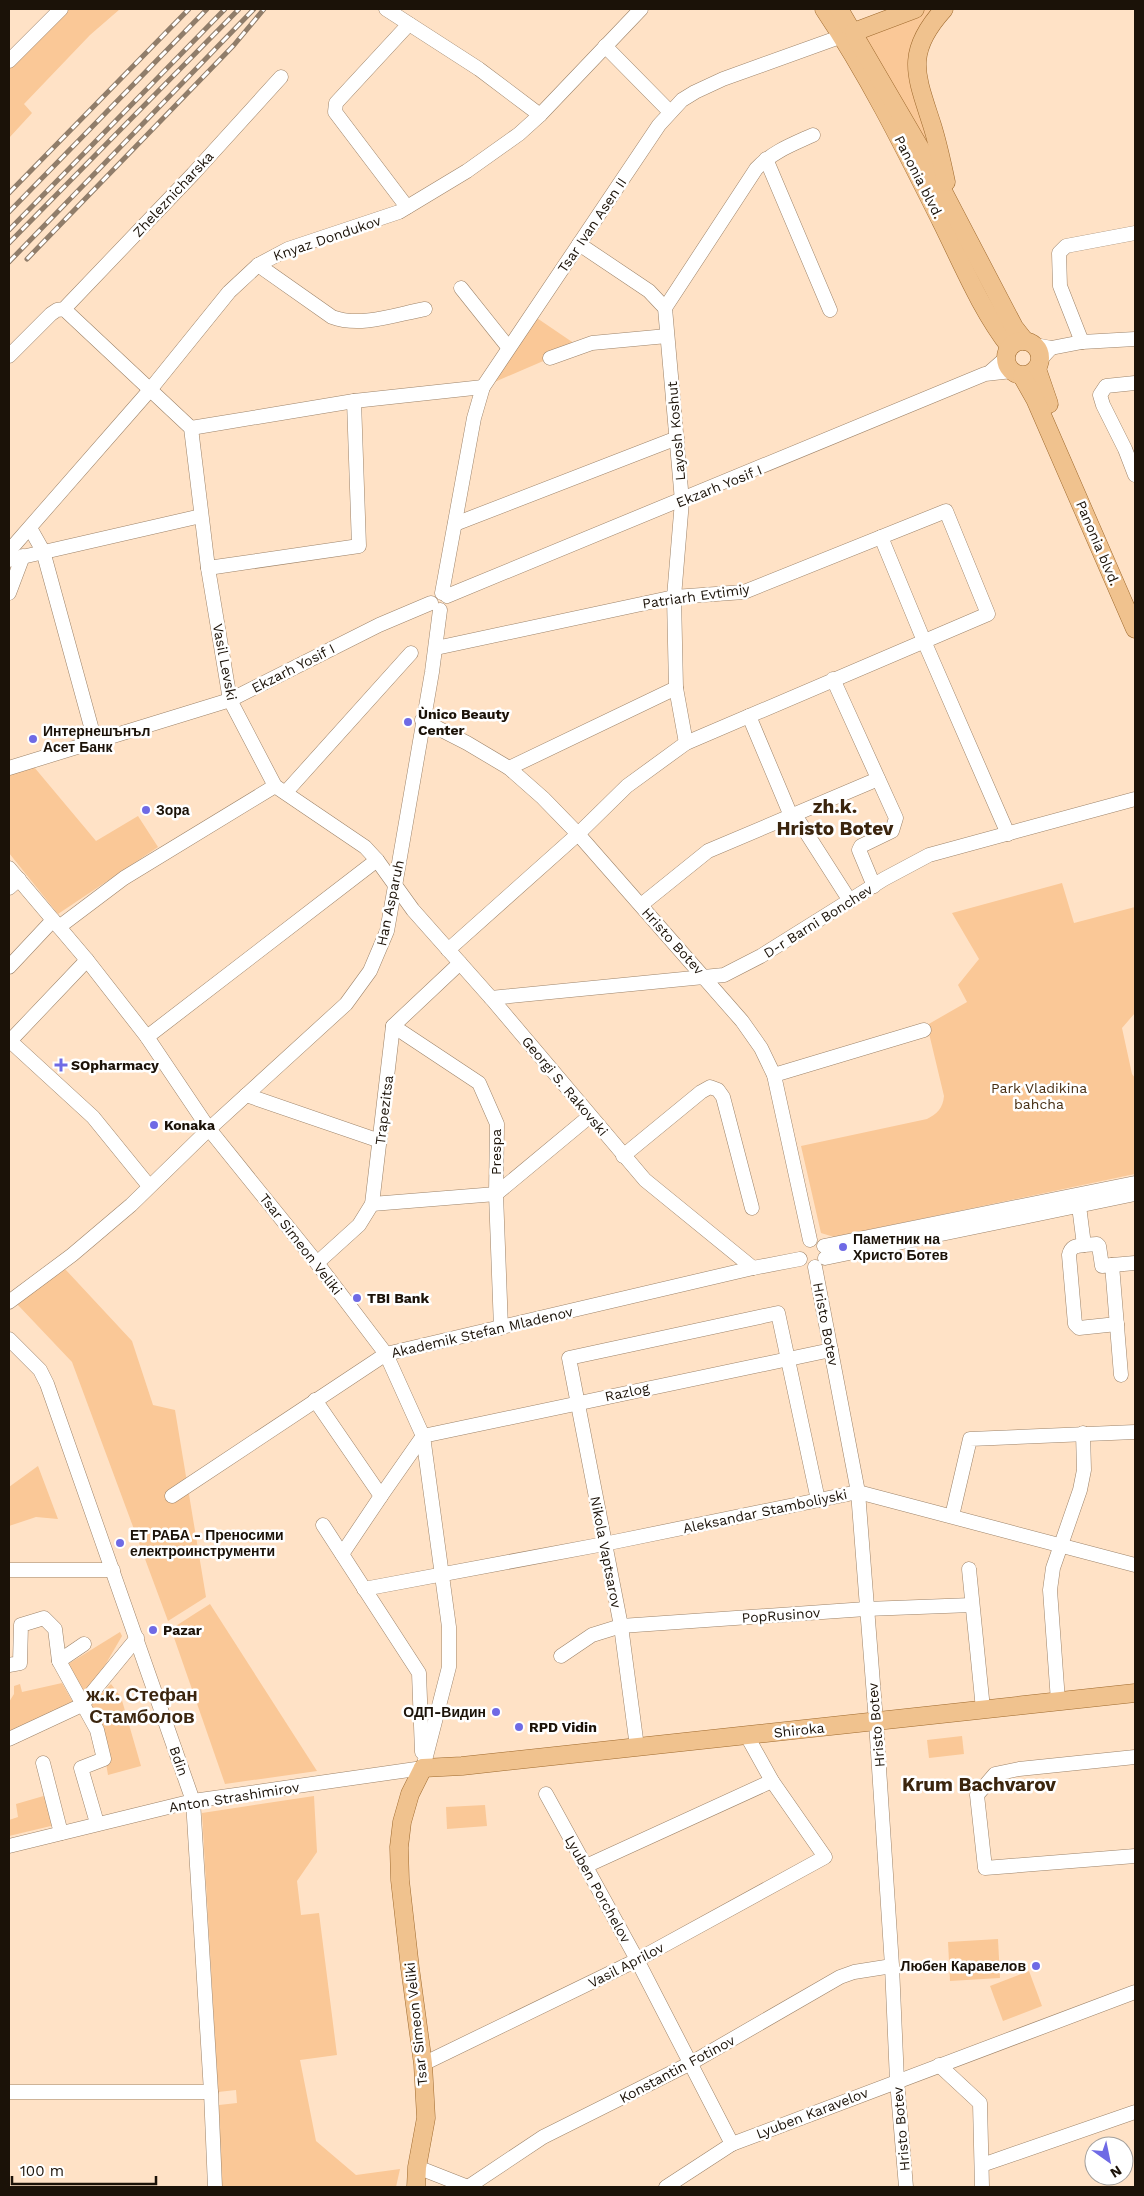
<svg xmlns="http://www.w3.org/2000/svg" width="1144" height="2196" viewBox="0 0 1144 2196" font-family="'Work Sans',sans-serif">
<rect width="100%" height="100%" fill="#ffe2c6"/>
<g fill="#fac897">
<path d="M 61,9 L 120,9 L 90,35 L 24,104 L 32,113 L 9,138 L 9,61 Z"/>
<path d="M 915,9 L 944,9 L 919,45 L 953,209 L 854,32 Z"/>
<path d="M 531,314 L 578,346 L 483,387 Z"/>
<path d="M 34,767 L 96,841 L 138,816 L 158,847 L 58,914 L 9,853 L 9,775 Z"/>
<path d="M 1062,883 L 1074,923 L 1135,907 L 1135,1013 L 1122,1028 L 1132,1074 L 1135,1078 L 1135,1174 L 834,1237 L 821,1233 L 801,1146 L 927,1119 C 937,1114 943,1108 944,1096 L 927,1025 L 967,1002 L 958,985 L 979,959 L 952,913 Z"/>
<path d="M 65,1269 L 132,1341 L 153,1405 L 175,1410 L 206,1597 L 168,1621 L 72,1362 L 17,1304 Z"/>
<path d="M 38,1466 L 58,1519 L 36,1517 L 9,1526 L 9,1487 Z"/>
<path d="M 210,1604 L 317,1771 L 225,1784 L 171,1629 Z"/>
<path d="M 120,1632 L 122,1636 L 86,1698 L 65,1666 Z"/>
<path d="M 62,1683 L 75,1706 L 9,1737 L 9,1702 L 14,1694 L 14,1686 L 20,1684 L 22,1692 Z"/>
<path d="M 111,1684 L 121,1697 L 141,1766 L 108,1775 L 101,1735 L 89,1705 Z"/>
<path d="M 962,1736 L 964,1754 L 929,1758 L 927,1740 Z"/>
<path d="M 47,1795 L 55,1825 L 9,1836 L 9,1820 L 18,1817 L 16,1804 Z"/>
<path d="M 314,1796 L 317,1852 L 297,1881 L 301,1915 L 319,1913 L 337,2055 L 300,2060 L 316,2141 L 356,2175 L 400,2169 L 396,2187 L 221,2187 L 219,2105 L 237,2103 L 236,2090 L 218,2092 L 202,1813 Z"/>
<path d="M 485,1805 L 487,1826 L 447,1829 L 446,1807 Z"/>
<path d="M 998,1939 L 1000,1978 L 950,1981 L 948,1942 Z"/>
<path d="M 1029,1971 L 1042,2006 L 1003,2021 L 990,1986 Z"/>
</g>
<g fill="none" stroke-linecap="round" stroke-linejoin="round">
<defs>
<g id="minor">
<path d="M 386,9 L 479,69 L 540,115"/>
<path d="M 605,46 L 670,112"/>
<path d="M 9,61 L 61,9"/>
<path d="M 766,159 L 830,310"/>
<path d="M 407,207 L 335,112 L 336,103 L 409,24"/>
<path d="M 579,244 L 649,291 L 665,308 L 682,501 L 674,597 L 676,688 L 686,743"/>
<path d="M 258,265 L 332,317 C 361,328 397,314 425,309"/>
<path d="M 461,288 L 508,347"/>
<path d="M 665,308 L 756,169 C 772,152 791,145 813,135"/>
<path d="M 64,309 L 191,428 L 208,568 L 230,700 L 275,786 L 365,847 L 377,860 L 413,910 L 491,998 L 645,1180 L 753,1268"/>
<path d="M 1082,342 L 1060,286 L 1059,253 L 1066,246 L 1135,233"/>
<path d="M 1035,345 L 1051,348 L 1082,342 L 1135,339"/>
<path d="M 9,356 L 51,314 L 57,310 L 64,309 L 193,174 L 281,77"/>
<path d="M 550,358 L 592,343 L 667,336"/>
<path d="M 1041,359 L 1051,348"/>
<path d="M 990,372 L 1006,358"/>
<path d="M 1135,383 L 1106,386 L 1100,395 L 1103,405 L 1125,449 L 1135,475"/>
<path d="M 191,428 L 354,401 L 483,387"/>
<path d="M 455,524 L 677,438"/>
<path d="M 30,528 L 43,551 L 95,741"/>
<path d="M 881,537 L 924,641 L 1008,834"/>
<path d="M 9,551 L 149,391 L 229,292 L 258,265 L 288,249 L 399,212 L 467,171 L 519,134 L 540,115 L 641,9"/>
<path d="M 9,560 L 201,516"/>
<path d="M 208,568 L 359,546 L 354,401"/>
<path d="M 9,593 L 23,556"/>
<path d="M 442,593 L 474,418 L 483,387 L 659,125 L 682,100 L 695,92 L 723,79 L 851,33"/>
<path d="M 447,596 L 985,374 L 1012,371"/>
<path d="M 436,648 L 674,597 L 744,592 L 946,511 L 988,614 L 686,743 L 627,786 L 578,834 L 448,950"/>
<path d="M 833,679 L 896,818 L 892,831 L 861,846 L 859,850 L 874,886"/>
<path d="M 749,716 L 791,816"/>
<path d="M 422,720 L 467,743 L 509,768 L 543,798 L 578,834 L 742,1021 L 761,1048 L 774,1075 L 810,1240"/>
<path d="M 9,768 L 230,700 L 379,625 L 431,603"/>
<path d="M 509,768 L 676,688"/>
<path d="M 286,792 L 411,653"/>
<path d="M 795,815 L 850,901"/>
<path d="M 9,868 L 87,960 L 147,1037 L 209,1129 L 317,1263 L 386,1354 L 423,1436 L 449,1627 L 449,1667 L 423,1768"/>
<path d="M 9,888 L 19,879"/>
<path d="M 641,905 L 708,851 L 878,779"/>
<path d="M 59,927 L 124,878 L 275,786"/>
<path d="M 9,967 L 53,920"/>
<path d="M 491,998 L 724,975 L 761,956 L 884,879 L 929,855 L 1135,799"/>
<path d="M 393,1026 L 479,1083 L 497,1124 L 496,1194 L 501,1328"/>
<path d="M 147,1037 L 377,860"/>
<path d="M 9,1040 L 93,1117 L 149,1186"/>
<path d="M 10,1041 L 87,960"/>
<path d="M 774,1075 L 924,1030"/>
<path d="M 246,1095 L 380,1141"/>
<path d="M 623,1156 L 701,1092 L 710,1087 L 718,1090 L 723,1097 L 752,1208"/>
<path d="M 372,1204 L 496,1194 L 590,1116"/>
<path d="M 1079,1206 L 1084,1245 L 1097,1244 L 1099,1246 L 1102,1266 L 1112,1265 L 1121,1375"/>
<path d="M 1084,1245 C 1076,1246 1071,1246 1069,1255 L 1075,1324 L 1079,1328 L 1117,1324"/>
<path d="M 824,1246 L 1135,1183"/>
<path d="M 825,1258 L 1135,1194"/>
<path d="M 317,1263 L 359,1225 L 372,1204 L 393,1026 L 460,963"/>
<path d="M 1112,1265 L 1135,1263"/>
<path d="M 815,1267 L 858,1492 L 876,1722 L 892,1966 L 897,2081 L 906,2187"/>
<path d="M 9,1302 L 72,1255 L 131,1205 L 209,1129 L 346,1004 L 370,971 L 387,931 L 395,886 L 432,672 L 440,610"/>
<path d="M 9,1339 L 40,1370 L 47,1384 L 193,1801 L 211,2092 L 215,2187"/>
<path d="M 315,1400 L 381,1496 L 423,1436 L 831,1350"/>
<path d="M 172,1496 L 386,1354 L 753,1268 L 800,1259"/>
<path d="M 952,1516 L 970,1439 L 1135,1432"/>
<path d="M 323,1525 L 419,1673 L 422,1752"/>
<path d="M 342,1554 L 381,1496"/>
<path d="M 969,1569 L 983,1709"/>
<path d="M 9,1570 L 113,1570"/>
<path d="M 364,1589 L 604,1544 L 858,1492 L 1135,1565"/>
<path d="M 84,1644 L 59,1661 L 97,1730 L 104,1759 L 81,1768 L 97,1823"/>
<path d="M 561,1656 L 592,1635 L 621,1626 L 866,1609 L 972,1605"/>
<path d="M 9,1665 L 20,1663 L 21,1625 L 44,1618 L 55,1629 L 59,1661"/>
<path d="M 1058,1701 L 1050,1590 L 1053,1568 L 1080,1490 L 1084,1470 L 1083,1433"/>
<path d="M 9,1739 L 82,1705 L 137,1638"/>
<path d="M 637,1747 L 621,1626 L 569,1358 L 778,1313 L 818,1500"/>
<path d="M 1135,1757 L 1019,1769 L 995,1774 L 977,1795 L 985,1868 L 1135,1856"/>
<path d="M 43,1763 L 61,1833"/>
<path d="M 546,1794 L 635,1956 L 732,2144"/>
<path d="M 9,1846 L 193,1801 L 423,1768"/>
<path d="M 586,1866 L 772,1781"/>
<path d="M 423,2064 L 637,1960 L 825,1857 L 772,1781 L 747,1736"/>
<path d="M 939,2065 L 980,2103 L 982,2187"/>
<path d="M 9,2092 L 211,2092"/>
<path d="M 982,2165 L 1135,2112"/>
<path d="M 417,2167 L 468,2187"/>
<path d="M 468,2187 L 543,2137 L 691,2063 L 840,1977 L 854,1972 L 892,1966"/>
<path d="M 666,2187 L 732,2144 L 1135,1992"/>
</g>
<g id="major">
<path d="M 824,9 C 869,76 905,149 941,221 C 962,263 981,310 1010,347"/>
<path d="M 839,9 L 923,153 L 1014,327 L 1025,341"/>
<path d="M 944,9 C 904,53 916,75 932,125 C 938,144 942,163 946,182"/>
<path d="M 854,32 L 915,9"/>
<circle cx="1023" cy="358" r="17"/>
<path d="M 1037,369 L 1049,404"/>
<path d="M 1022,376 L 1035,399 L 1135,629"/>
<path d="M 423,1768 L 462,1766 L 1135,1693"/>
<path d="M 416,2187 L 417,2167 L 426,2118 L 423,2064 L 410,1968 L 400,1880 L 399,1847 L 402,1822 L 410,1794 L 423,1768"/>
</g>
</defs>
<use href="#minor" stroke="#9d8369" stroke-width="15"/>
<use href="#major" stroke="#9f6a2e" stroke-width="19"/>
<use href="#minor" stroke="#fff" stroke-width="14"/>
<use href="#major" stroke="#f0c28e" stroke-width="18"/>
<defs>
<g id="rail">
<path d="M 9,193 L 189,9"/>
<path d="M 9,212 L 207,9"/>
<path d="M 9,230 L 225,9"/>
<path d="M 9,243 L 239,9"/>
<path d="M 27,259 L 234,45 L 264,9"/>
<path d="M 9,262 L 254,9"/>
</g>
</defs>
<use href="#rail" stroke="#907d6a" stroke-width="5"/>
<use href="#rail" stroke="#fff" stroke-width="3" stroke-dasharray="9" stroke-linecap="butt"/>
</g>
<g fill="#6f6ae5" stroke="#fff" stroke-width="2">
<circle cx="408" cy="722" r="5"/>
<circle cx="33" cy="739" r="5"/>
<circle cx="146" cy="810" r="5"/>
<path d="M58.5 1057.5h5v5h5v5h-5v5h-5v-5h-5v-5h5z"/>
<circle cx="154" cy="1125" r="5"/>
<circle cx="843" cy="1247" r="5"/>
<circle cx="357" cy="1298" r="5"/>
<circle cx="120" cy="1543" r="5"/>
<circle cx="153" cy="1630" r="5"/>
<circle cx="496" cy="1712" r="5"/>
<circle cx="519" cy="1727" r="5"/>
<circle cx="1036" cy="1966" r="5"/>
</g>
<g text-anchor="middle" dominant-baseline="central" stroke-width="5" stroke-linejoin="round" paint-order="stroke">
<g font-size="14" fill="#1b1208" stroke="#fff">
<text transform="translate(919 177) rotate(63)">Panonia blvd.</text>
<text transform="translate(173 194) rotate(-47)">Zheleznicharska</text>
<text transform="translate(592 225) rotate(-56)">Tsar Ivan Asen II</text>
<text transform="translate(327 238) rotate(-19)">Knyaz Dondukov</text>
<text transform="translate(676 431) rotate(-95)">Layosh Koshut</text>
<text transform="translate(719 486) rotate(-22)">Ekzarh Yosif I</text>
<text transform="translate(1098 543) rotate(67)">Panonia blvd.</text>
<text transform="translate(696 596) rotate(-8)">Patriarh Evtimiy</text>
<text transform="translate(225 662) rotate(79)">Vasil Levski</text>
<text transform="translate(293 668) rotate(-27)">Ekzarh Yosif I</text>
<text transform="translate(390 903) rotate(-78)">Han Asparuh</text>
<text transform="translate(818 921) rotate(-32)">D-r Barni Bonchev</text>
<text transform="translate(673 941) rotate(48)">Hristo Botev</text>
<text transform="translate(565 1086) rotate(50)">Georgi S. Rakovski</text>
<text transform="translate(384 1110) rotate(-83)">Trapezitsa</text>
<text transform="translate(496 1152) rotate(-90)">Prespa</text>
<text transform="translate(301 1244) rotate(52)">Tsar Simeon Veliki</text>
<text transform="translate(826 1324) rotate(79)">Hristo Botev</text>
<text transform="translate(482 1332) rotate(-13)">Akademik Stefan Mladenov</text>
<text transform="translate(627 1392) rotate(-12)">Razlog</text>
<text transform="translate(765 1511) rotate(-12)">Aleksandar Stamboliyski</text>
<text transform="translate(606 1552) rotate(79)">Nikola Vaptsarov</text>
<text transform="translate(781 1615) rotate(-4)">PopRusinov</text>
<text transform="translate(876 1725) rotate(-95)">Hristo Botev</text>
<text transform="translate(799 1730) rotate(-6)">Shiroka</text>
<text transform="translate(179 1761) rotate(71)">Bdin</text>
<text transform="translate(234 1797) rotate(-9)">Anton Strashimirov</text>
<text transform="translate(598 1889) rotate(61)">Lyuben Porchelov</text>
<text transform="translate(626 1965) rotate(-27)">Vasil Aprilov</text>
<text transform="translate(416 2024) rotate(-96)">Tsar Simeon Veliki</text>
<text transform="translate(677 2069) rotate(-28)">Konstantin Fotinov</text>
<text transform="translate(812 2113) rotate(-21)">Lyuben Karavelov</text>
<text transform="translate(901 2129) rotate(-95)">Hristo Botev</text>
</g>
<g font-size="14" font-weight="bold" fill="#1b1208" stroke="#fff" text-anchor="start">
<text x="418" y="714">Ùnico Beauty<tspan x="418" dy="16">Center</tspan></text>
<text x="43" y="731">Интернешънъл<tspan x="43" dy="16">Асет Банк</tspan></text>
<text x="156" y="810">Зора</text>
<text x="71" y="1065">SOpharmacy</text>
<text x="164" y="1125">Konaka</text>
<text x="853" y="1239">Паметник на<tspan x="853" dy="16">Христо Ботев</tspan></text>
<text x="367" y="1298">TBI Bank</text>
<text x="130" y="1535">ЕТ РАБА - Преносими<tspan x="130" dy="16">електроинструменти</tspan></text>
<text x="163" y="1630">Pazar</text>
<text x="486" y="1712" text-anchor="end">ОДП-Видин</text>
<text x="529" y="1727">RPD Vidin</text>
<text x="1026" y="1966" text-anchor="end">Любен Каравелов</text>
</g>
<g font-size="14" fill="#472e12" stroke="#fff">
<text x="1039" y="1088">Park Vladikina<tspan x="1039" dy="16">bahcha</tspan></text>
</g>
<g font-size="19" font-weight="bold" fill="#3b250e" stroke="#fff">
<text x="835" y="806">zh.k.<tspan x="835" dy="22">Hristo Botev</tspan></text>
<text x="142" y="1694">ж.к. Стефан<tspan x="142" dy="22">Стамболов</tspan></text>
<text x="979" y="1784">Krum Bachvarov</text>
</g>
</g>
<rect width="1144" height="2196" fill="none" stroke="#1b1208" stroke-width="20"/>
<g transform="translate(1109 2161) rotate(147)"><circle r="24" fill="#ffffff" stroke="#a4a09c"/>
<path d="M0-4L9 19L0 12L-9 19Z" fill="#6f6ae5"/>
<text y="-8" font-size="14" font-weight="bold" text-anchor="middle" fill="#1b1208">N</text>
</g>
<path d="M12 2176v8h144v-8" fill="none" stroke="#1b1208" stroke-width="2.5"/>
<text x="20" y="2176" font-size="15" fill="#1b1208" stroke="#ffffff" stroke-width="4" paint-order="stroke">100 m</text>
</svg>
